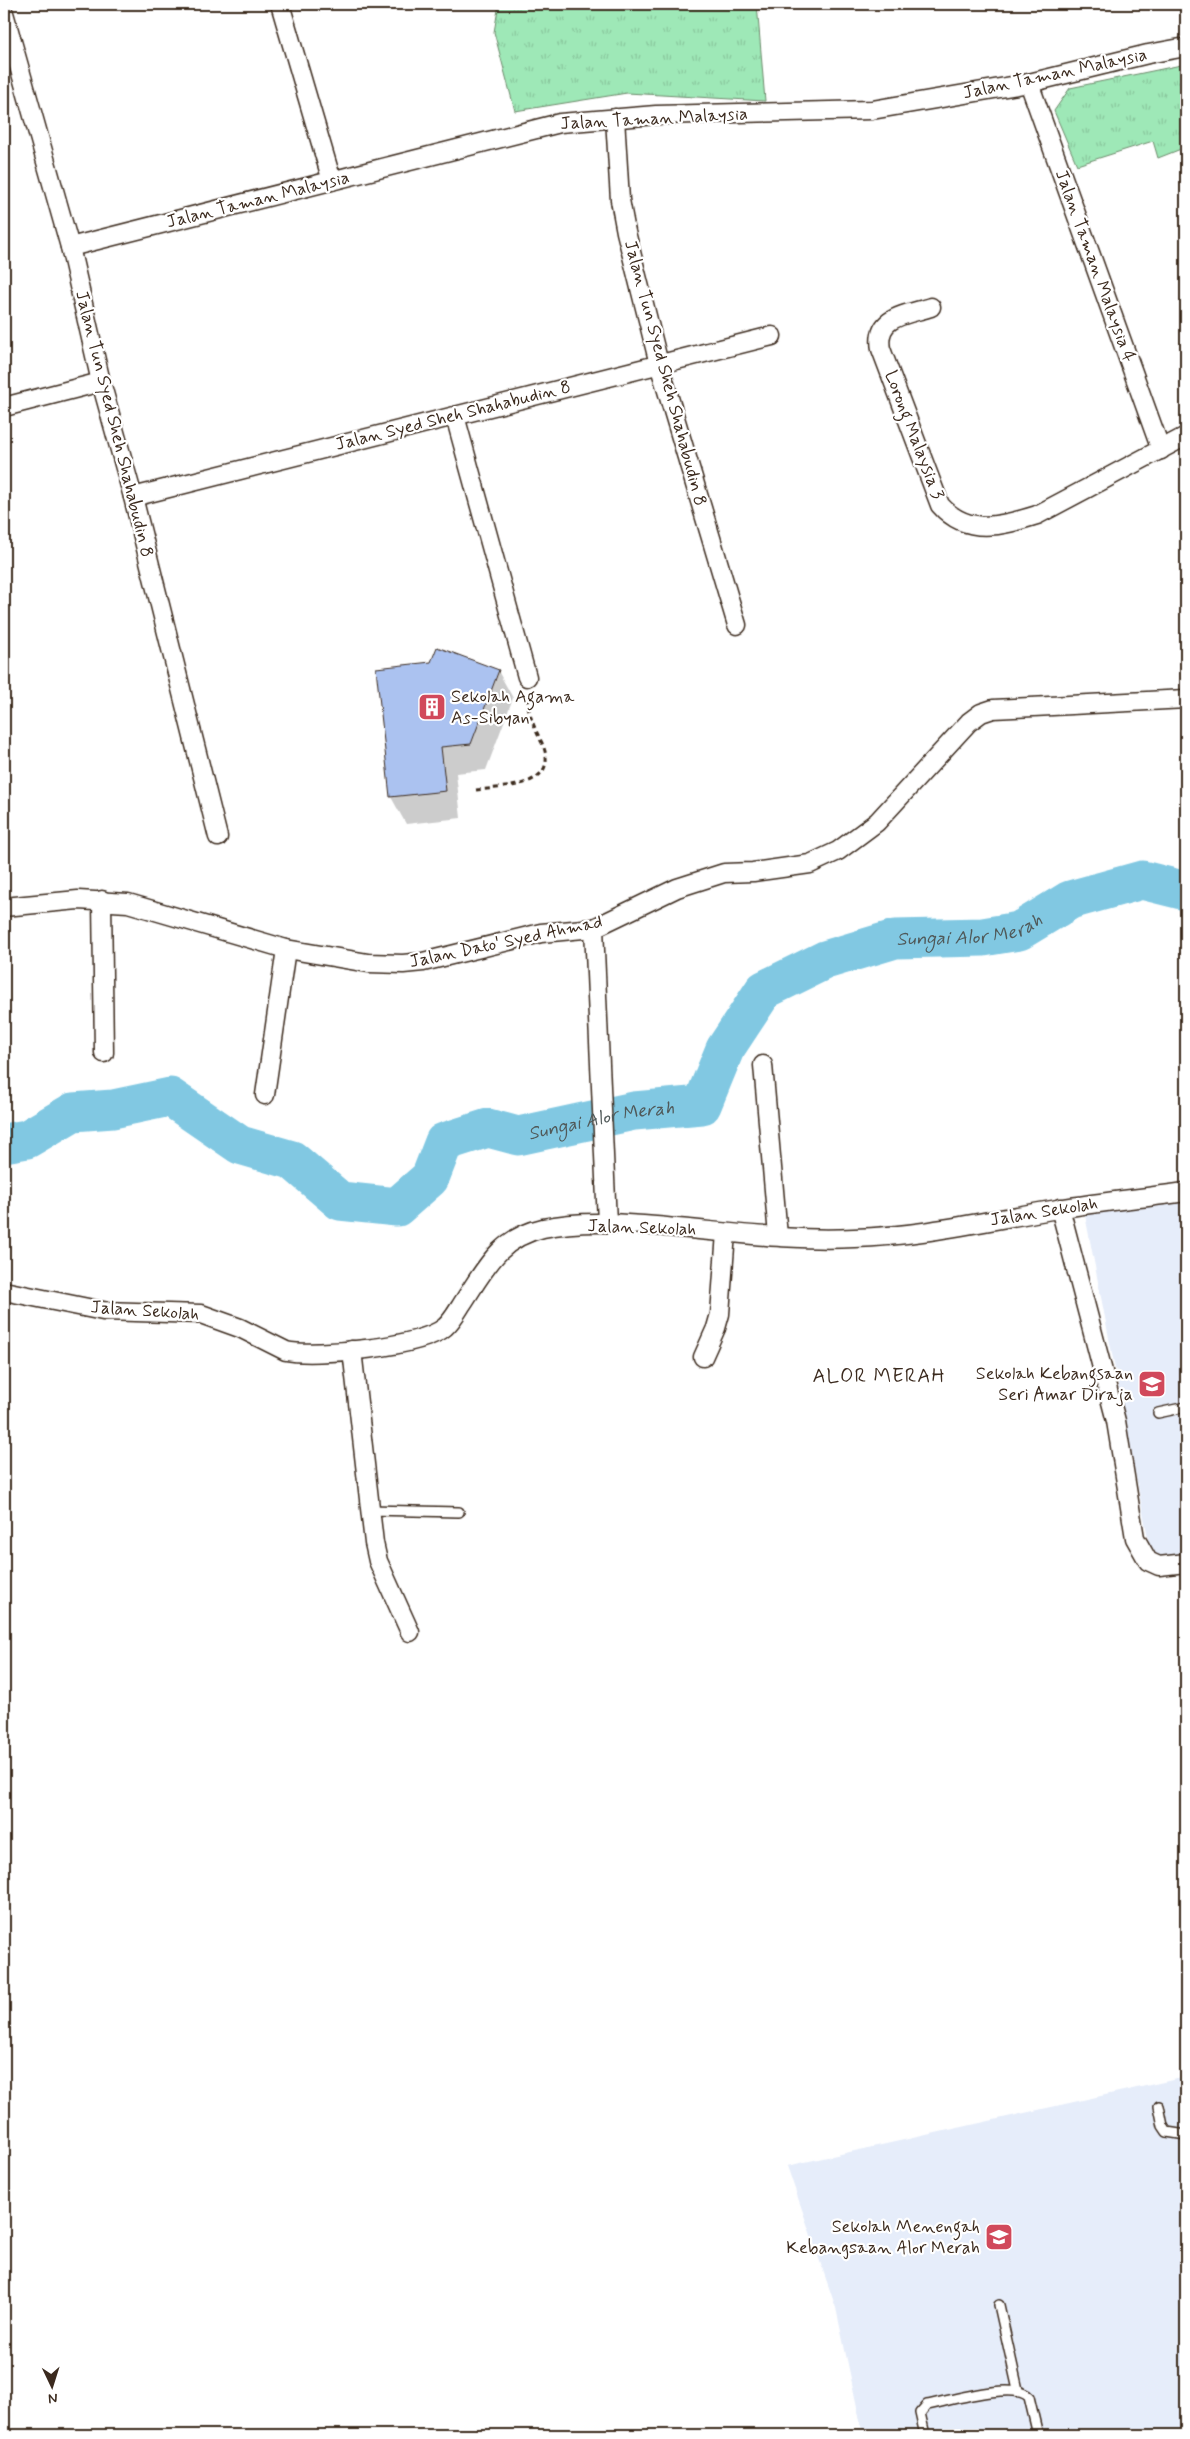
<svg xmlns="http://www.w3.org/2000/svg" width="1190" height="2439" viewBox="0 0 1190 2439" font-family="Mynerve,sans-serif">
<defs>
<pattern id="park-tufts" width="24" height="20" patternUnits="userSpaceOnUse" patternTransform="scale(1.25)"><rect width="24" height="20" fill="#9ee8b7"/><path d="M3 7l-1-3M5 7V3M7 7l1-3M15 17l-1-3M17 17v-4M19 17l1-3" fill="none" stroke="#89c79d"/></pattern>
</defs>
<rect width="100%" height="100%" fill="#fff"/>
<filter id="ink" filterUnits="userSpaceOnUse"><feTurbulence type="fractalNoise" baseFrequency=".02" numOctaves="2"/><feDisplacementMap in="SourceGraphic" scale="10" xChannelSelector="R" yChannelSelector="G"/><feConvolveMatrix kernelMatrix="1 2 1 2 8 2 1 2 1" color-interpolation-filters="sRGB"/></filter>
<g filter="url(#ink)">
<g fill="#e6edfa">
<path d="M 1186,1191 L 1186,1557 L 1153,1564 L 1084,1210 Z"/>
<path d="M 1186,2077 L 1186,2435 L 863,2435 L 836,2308 L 787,2166 Z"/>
</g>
<g fill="url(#park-tufts)" stroke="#6c896a">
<path d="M 499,4 L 757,4 L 765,101 L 627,93 L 515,111 L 494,32 Z"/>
<path d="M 1186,64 L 1186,147 L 1158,158 L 1153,141 L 1077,165 L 1054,111 L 1070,88 Z"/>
</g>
<path fill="#0003" d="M 377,669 L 498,671 L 513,698 L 486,770 L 456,773 L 461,818 L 406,824 L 391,797 Z"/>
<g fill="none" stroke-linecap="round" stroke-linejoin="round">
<path stroke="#81c8e2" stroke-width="39" id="s1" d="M 4,1143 L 27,1139 L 73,1112 L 113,1109 L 170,1097 L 240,1145 L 292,1160 L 340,1201 L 397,1207 L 430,1178 L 444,1142 L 488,1128 L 518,1136 L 634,1111 L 702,1105 L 725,1049 L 764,990 L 825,960 L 895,939 L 983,937 L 1019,931 L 1070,900 L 1142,880 L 1186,891"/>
</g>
<path fill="#abc2f0" stroke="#3b2a1e" d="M 437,647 L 499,670 L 471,744 L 441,747 L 446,791 L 390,797 L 376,668 L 431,662 Z"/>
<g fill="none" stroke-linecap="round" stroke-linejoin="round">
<defs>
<g id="lane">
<path d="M 1158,1413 L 1186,1407"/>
<path d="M 369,1510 L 459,1512"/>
<path d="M 1159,2106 L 1163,2126 L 1167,2132 L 1186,2135"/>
<path d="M 999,2305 L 1018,2390"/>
<path d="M 925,2435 L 920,2413 L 927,2405 C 948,2401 1015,2381 1029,2397 L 1038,2435"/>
</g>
<g id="street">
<path d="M 280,4 L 332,181"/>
<path d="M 4,13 L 70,247 L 101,382 L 133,497 L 218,837"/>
<path d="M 1029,83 L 1161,450"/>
<path d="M 615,118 L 620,200 L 626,232 L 659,364 L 737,625"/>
<path d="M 70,247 L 560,123 L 656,115 L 872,110 L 1029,83 L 1148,54 L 1186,47"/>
<path d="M 931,307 C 906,315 875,316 881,349 L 940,505 C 967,536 1002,526 1037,515 L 1186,436"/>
<path d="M 4,407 L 101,382"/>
<path d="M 455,416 L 527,677"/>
<path d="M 133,497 L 772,336"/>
<path d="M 102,900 L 104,1053"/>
<path d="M 4,907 L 78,900 L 128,903 L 286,949 L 368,963 L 403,964 L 423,962 L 541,933 L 594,928 L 677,888 L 724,873 L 753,872 L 810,864 L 838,851 L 877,822 L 969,722 L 981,713 L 993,709 L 1186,699"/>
<path d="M 594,928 L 607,1223"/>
<path d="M 763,1065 L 778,1236"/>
<path d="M 265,1095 L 286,949"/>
<path d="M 1060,1208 L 1116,1421 L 1135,1538 L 1148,1561 L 1159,1566 L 1186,1563"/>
<path d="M 4,1291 L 103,1311 L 201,1314 L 240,1328 L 286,1351 C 315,1357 423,1347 445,1327 C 452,1321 457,1312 462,1304 C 485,1269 499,1238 543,1228 C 585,1219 634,1224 677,1228 C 735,1233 795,1241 854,1238 C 923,1236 990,1220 1058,1209 C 1100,1202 1143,1198 1186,1192"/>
<path d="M 352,1350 L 374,1543 L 378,1561 L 410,1632"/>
<path d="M 703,1357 L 716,1328 L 720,1314 L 726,1233"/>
</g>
</defs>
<use href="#lane" stroke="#3b2a1e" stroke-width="12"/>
<use href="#street" stroke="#3b2a1e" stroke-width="21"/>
<path stroke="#3b2a1e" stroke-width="3" stroke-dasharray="5 4" stroke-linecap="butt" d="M 476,790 C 504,787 562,787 542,743 C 534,727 528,714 527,695"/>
<use href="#lane" stroke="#fff" stroke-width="9"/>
<use href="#street" stroke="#fff" stroke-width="18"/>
</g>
</g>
<defs>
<symbol id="building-square" viewBox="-11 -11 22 22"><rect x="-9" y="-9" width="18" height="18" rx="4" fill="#d1495b" stroke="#fff"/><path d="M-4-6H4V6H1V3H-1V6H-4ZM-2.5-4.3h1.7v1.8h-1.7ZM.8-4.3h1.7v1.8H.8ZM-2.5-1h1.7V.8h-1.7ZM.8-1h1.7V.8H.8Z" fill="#fff"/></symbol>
<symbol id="school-square" viewBox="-11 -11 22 22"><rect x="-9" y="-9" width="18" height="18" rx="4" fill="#d1495b" stroke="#fff"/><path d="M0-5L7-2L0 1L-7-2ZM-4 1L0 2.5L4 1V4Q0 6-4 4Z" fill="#fff"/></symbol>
</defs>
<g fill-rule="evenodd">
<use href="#building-square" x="416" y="691" width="32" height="32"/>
<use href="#school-square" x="1136" y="1368" width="32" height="32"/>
<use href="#school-square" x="983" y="2221" width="32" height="32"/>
</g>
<g text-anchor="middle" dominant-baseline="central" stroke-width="4.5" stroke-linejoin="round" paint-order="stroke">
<g font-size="18" fill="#3b2a1e" stroke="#fff">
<text transform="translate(1055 74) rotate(-12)">Jalan Taman Malaysia</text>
<text transform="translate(654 119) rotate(-3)">Jalan Taman Malaysia</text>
<text transform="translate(258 200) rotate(-14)">Jalan Taman Malaysia</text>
<text transform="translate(1095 266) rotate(70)">Jalan Taman Malaysia 4</text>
<text transform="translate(665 373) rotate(75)">Jalan Tun Syed Sheh Shahabudin 8</text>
<text transform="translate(453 416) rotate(-14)">Jalan Syed Sheh Shahabudin 8</text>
<text transform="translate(114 424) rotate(76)">Jalan Tun Syed Sheh Shahabudin 8</text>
<text transform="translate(914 435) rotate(69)">Lorong Malaysia 3</text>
<text transform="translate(506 942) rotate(-12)">Jalan Dato' Syed Ahmad</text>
<text transform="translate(1044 1212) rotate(-9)">Jalan Sekolah</text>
<text transform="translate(642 1228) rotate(2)">Jalan Sekolah</text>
<text transform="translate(145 1311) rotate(4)">Jalan Sekolah</text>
</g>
<g font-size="18" fill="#3b2a1e" stroke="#fff" text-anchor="end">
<text x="451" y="697" text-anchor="start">Sekolah Agama<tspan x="451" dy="21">As-Sibyan</tspan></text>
<text x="1133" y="1374">Sekolah Kebangsaan<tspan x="1133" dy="21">Seri Amar Diraja</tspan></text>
<text x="980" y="2227">Sekolah Menengah<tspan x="980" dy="21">Kebangsaan Alor Merah</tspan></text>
</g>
<g font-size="19" font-style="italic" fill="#505959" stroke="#fff">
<text stroke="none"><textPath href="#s1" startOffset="1129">Sungai Alor Merah</textPath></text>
<text stroke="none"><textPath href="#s1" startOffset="679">Sungai Alor Merah</textPath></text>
</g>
<g font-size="20" letter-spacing="1" fill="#3b2a1e" stroke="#fff">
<text x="879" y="1376">ALOR MERAH</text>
</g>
</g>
<rect width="1190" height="2439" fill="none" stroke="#fff" stroke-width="20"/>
<rect x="10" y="10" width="1170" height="2419" fill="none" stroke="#3b2a1e" stroke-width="2" filter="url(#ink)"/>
<g transform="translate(52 2386) rotate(176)" stroke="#ffffff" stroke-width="4" paint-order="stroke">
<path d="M0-4L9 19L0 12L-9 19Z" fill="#3b2a1e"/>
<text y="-8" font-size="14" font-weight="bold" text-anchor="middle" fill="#3b2a1e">N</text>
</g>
</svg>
